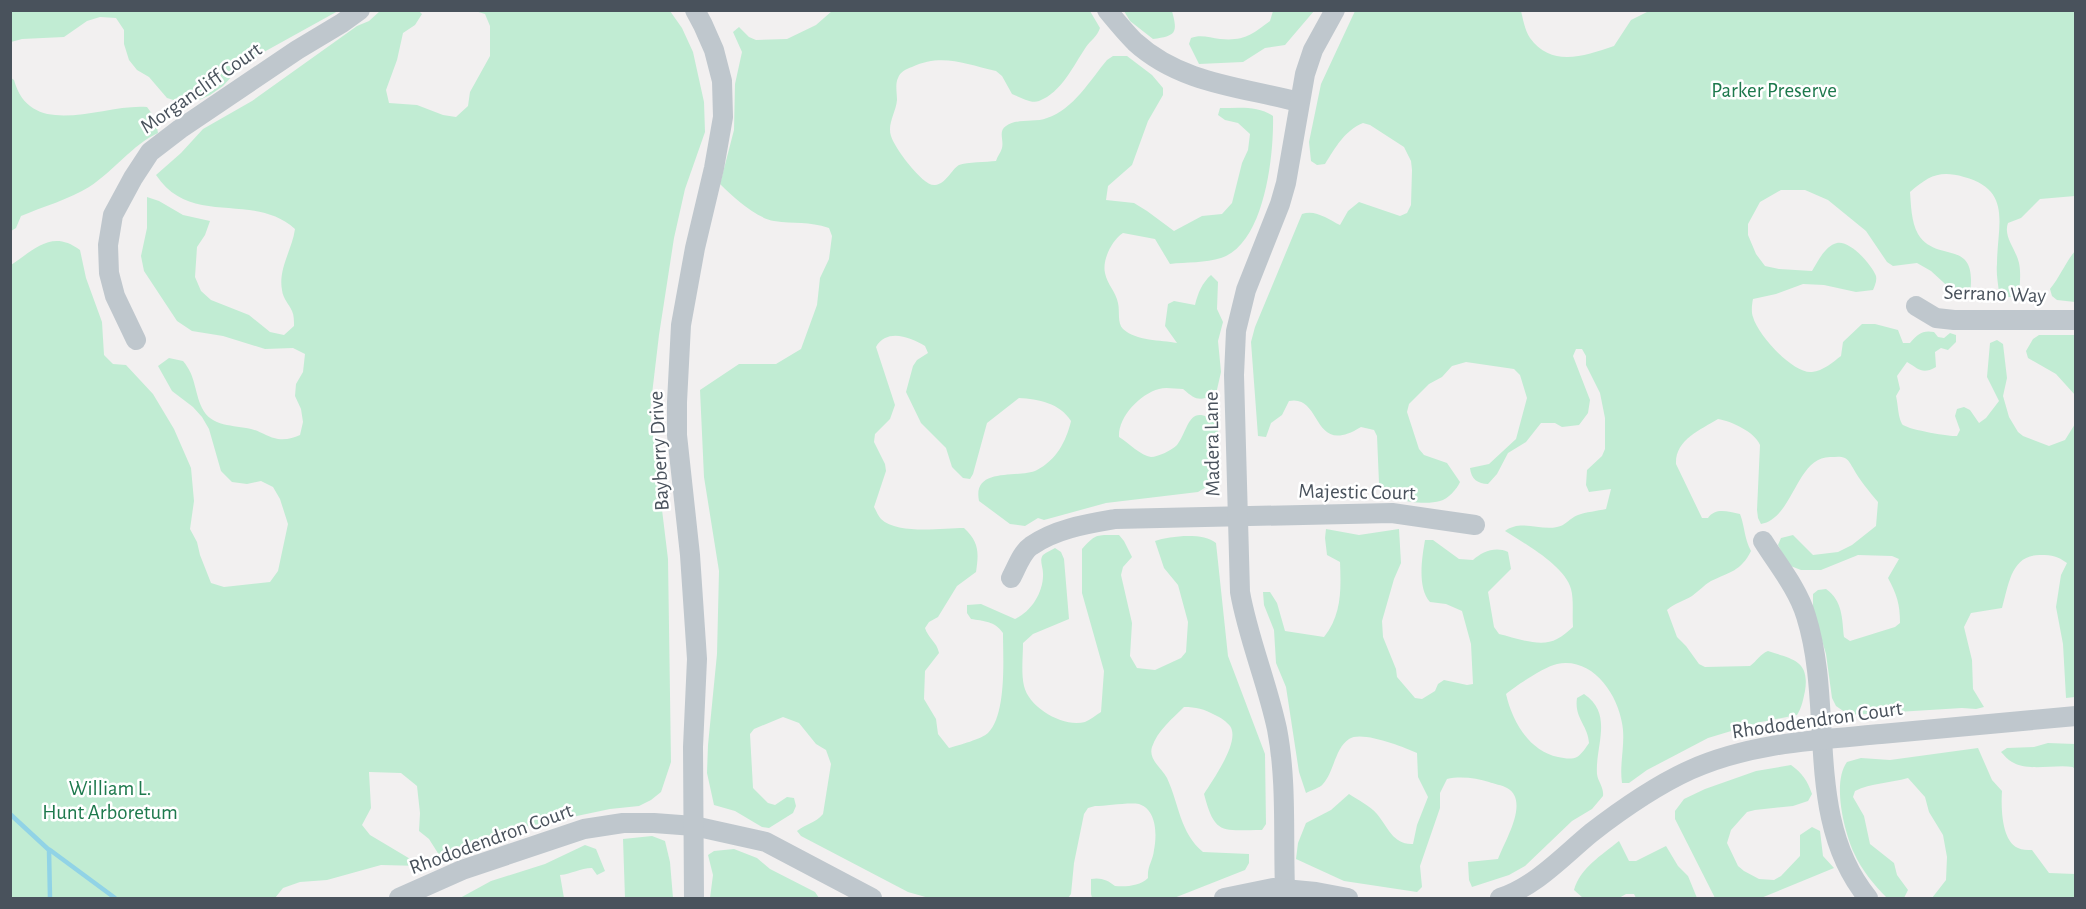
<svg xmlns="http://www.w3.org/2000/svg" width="2086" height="909" viewBox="0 0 2086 909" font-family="'Alegreya Sans',sans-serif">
<rect width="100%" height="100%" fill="#f2f0f0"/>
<g fill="#c1ecd3">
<path d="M 11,10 L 338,10 L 338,11 L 244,63 L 223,86 L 210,95 L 197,101 L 180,102 L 167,98 L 149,77 L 137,70 L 129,60 L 124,44 L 124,30 L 116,18 L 100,17 L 87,21 L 64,37 L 22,39 L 11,42 Z"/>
<path d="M 380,11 L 419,11 L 422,14 L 415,25 L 403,33 L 397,60 L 386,90 L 389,103 L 417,105 L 443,115 L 456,117 L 468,106 L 470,92 L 490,56 L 490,26 L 485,14 L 475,11 L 670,11 L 682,28 L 693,52 L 704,102 L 705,132 L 685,189 L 674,238 L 659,335 L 650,411 L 668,559 L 671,762 L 661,792 L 651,800 L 639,806 L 610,809 L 501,832 L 441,858 L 429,839 L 419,831 L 420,813 L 417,786 L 401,773 L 369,772 L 371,808 L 362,825 L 370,835 L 422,866 L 381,865 L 327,880 L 300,882 L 283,888 L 275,898 L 11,898 L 11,265 C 35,249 52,229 80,250 L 86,278 L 102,322 L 104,355 L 113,364 L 126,365 L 153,394 L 174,429 L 191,468 L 194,501 L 190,529 L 197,542 L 200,555 L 211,583 L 224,587 L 270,582 L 278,571 L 288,524 L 280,499 L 273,487 L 261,481 L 247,484 L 232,482 L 221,471 L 209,429 L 202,417 L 193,407 L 172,391 L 158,366 L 169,358 L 183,361 C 196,376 194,391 202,408 C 211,427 234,425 251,429 C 260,431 269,438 278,439 C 287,440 293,438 300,435 L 303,422 L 301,409 L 295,396 L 296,384 L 303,372 L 305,354 L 293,348 L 265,349 L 223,336 L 192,331 L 177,321 L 144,271 L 141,256 L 147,228 L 147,197 L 159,201 L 183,215 L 210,221 L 205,235 L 197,247 L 195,277 L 201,291 L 211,300 L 249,315 L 270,332 L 284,335 L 294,326 C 294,321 294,315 292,311 C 289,304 283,299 282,290 C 278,269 292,250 295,229 C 253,191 191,228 156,175 L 181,153 L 203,129 L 252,101 L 357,26 L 369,21 Z"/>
<path d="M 832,11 L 1090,11 L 1100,28 C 1097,37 1091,40 1086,47 C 1073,66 1062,92 1039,101 C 1031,104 1020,97 1012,94 L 1002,76 L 996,71 C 965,64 942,53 912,67 C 906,69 900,72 898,78 C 895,84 897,93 897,100 C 896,112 887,124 891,136 C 894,147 923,187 935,185 C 946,184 951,170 959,165 C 967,162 987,162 996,161 C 997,157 1001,152 1002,148 C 1004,140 998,131 1006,126 C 1017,118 1034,123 1047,118 C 1073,110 1091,79 1107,60 L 1113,56 L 1127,56 L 1152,75 L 1163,88 L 1163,95 L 1148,121 L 1132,165 L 1108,186 L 1106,200 L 1134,203 L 1147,211 L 1174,231 L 1202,216 L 1222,214 L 1232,203 L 1242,163 L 1248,150 L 1250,134 L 1238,123 L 1225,120 L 1218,115 L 1220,108 C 1238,108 1258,105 1273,116 C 1274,154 1265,244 1221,258 C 1206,263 1186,262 1170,264 L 1155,239 L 1123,233 C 1112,240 1102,260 1105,273 C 1107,284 1116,292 1118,303 C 1120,311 1117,323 1123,329 C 1136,341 1161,340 1177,343 L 1165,326 L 1168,304 L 1174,301 L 1195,305 C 1198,293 1202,283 1211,275 L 1218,282 L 1217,309 L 1223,322 L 1218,341 L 1221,372 L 1216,394 C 1199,401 1197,401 1183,389 C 1175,389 1166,387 1159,389 C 1140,394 1118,417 1119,437 C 1129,443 1141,456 1151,457 C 1158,457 1172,450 1177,445 C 1189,430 1188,401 1217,423 C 1220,447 1224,480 1198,492 L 1106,503 L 1044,520 L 1038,518 L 1025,526 L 1010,524 L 979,501 C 972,466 1019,479 1037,470 C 1056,460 1066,442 1071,421 C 1060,403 1038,399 1019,398 L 987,423 L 973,474 L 970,479 L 963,478 L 952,467 L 946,448 L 921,423 L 906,392 L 913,366 L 917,360 L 928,353 L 925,346 C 910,337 887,328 876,347 L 895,405 L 890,419 L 875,434 L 874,442 L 885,464 L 886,471 L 874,507 C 876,510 878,516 881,519 C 898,535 942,528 964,528 C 979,542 979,552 976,572 L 957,586 L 938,617 L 929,622 L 925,628 C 928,638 937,642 939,653 L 925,671 L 924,699 L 936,719 L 938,734 L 949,748 C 959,745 982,739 988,733 C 1007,714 1003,657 1003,633 C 995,621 983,621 971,619 L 967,613 L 967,605 L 981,604 L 1015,619 C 1031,612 1044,592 1043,573 C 1043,567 1039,560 1043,555 C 1046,552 1052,550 1055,548 L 1061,552 L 1064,559 L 1069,619 L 1033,634 L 1023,643 C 1023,657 1021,673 1024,686 C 1029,708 1064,728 1085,722 C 1090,720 1096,715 1101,712 L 1104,671 L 1082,593 L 1082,549 C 1096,533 1097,535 1119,535 L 1124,541 L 1132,557 L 1123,567 L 1121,575 L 1132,623 L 1130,656 L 1137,668 L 1155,670 L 1181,658 L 1186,652 L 1188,622 L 1178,585 L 1164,568 L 1155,541 C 1170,536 1203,532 1216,543 L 1228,656 L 1265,754 L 1266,824 L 1262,830 C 1222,830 1215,836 1204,794 C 1212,781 1241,741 1230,726 C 1227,722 1220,717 1215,715 C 1204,709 1196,707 1184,707 C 1173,718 1157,731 1152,747 C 1148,760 1162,768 1167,778 C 1179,804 1180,833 1203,852 L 1249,854 L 1249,863 L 1245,870 L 1174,898 L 1092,898 L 1091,894 L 1091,879 C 1100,877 1108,880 1115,886 C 1126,887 1140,886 1148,878 C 1147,866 1153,861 1154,850 C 1157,835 1157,810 1139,804 C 1129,802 1106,806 1095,806 L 1088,808 L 1084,814 L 1074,863 L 1071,894 L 1068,898 L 929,898 L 908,892 L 801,836 L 797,831 C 805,824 816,823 823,814 L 831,764 L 826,750 L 816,744 L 799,723 L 783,717 L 754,729 L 750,734 L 753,788 L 768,803 L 775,805 L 787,797 L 794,798 L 796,806 L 793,813 L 769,828 L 762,827 L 735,811 L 714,805 L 707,773 L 708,745 L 717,654 L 719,571 L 704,477 L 700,390 L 739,364 L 776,364 L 801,349 L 817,305 L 820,278 L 829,259 L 832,236 L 829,228 C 808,221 795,224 774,221 C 756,218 733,197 720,184 L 734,130 L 735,84 L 742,52 L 733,32 L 739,27 L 749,37 L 756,40 L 787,39 L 816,25 Z"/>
<path d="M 1124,11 L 1172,11 C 1178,33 1176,36 1153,39 L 1130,21 Z"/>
<path d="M 1273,11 L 1314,11 L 1285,45 L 1265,48 L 1243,62 L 1199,64 L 1189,44 L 1191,38 C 1201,34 1210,38 1220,39 C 1245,41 1251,35 1270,21 Z"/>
<path d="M 1355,11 L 1521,11 C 1523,19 1525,31 1530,38 C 1552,68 1584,56 1614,46 L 1631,20 L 1649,11 L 2075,11 L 2075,196 L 2040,199 L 2021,218 L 2008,223 C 2003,237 2016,249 2019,263 C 2021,272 2020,284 2019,292 L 2013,297 L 2004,297 L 1999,292 C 1998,283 1996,273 1997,264 C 1997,226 2013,190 1964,177 C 1939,170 1929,176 1910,192 C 1911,204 1911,222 1918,234 C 1937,265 1978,236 1970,293 L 1963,296 L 1955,293 L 1931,271 L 1917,263 L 1893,266 L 1887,262 L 1866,231 L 1828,200 L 1805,190 L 1781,190 L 1760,202 L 1748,224 L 1748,235 L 1756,254 L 1765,266 L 1779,269 L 1812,271 C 1818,261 1825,246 1837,243 C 1850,240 1872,265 1876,276 C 1877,281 1875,285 1873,290 L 1856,292 L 1824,285 L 1803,284 L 1776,294 L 1753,299 C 1752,304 1751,312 1753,317 C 1758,335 1793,374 1812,372 C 1823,371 1833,362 1841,356 L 1843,342 L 1862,324 L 1875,324 L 1898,330 L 1903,343 L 1910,343 C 1918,334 1922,330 1934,332 L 1938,337 L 1944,338 L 1950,333 L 1956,335 L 1956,342 L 1948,350 L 1941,348 L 1935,352 L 1936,367 C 1922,375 1919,369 1907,362 L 1897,376 L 1900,389 L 1896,396 C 1898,404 1898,417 1902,424 C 1905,429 1950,437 1957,436 L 1960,430 L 1955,416 L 1957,409 L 1964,407 L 1970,410 L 1979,423 L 1986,418 L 1999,401 L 1987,377 L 1990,343 L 1997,340 L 2003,344 L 2007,378 L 2003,396 L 2009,417 L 2018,432 L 2023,436 L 2049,446 L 2065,440 L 2075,424 L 2075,697 L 2066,698 L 2063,644 L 2056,607 L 2061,575 L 2067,563 C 2057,556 2053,555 2040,555 C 2011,555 2009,584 2002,608 L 1971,613 L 1964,627 L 1972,660 L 1973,689 L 1984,707 L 1976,709 L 1962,708 L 1849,715 L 1836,706 L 1832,698 L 1826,654 L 1813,610 L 1813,594 L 1818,590 L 1826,589 C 1843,601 1842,619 1844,637 L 1850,641 L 1895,627 L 1900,623 C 1900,604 1897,595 1888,578 L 1899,559 L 1892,556 L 1858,555 L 1821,570 L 1801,570 L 1788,565 L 1778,545 L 1781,538 L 1793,535 L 1813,555 L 1838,552 L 1852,545 L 1876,526 L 1878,502 C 1869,491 1860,481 1853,468 C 1851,465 1849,460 1845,458 C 1841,456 1835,457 1831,457 C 1796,456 1794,518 1761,524 L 1758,518 L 1757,510 L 1760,445 C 1755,432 1731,421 1718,419 C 1700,430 1675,440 1676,464 L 1702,518 L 1708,518 C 1716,507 1728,512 1740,514 C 1745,527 1744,538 1751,551 C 1741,571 1730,572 1711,581 C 1704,585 1699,591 1692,596 C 1684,601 1675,603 1667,610 L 1677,637 L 1686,646 L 1699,664 L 1705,667 L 1750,666 C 1757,661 1760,654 1768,651 C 1792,659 1810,660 1805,691 C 1803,700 1802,707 1797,715 L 1761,722 L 1708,738 L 1647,770 L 1629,783 L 1622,783 C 1619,763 1626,743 1622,723 C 1617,693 1592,657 1557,664 C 1544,667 1517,685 1506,694 C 1512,721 1529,751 1558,757 C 1564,758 1571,760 1577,757 C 1582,754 1586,747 1589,743 C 1588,725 1574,718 1577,698 L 1584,694 C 1614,714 1595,746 1597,774 C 1598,782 1604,787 1603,796 L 1592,809 L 1572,821 L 1525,866 L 1509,875 L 1472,887 L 1469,880 L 1468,862 L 1498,859 C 1505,840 1530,801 1507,788 C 1502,785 1494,784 1489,782 C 1477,778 1460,776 1447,779 L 1440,793 L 1440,808 L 1420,866 L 1422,887 L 1417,892 L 1344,881 L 1296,859 L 1298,843 L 1306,823 L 1331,810 L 1349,794 C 1358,800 1370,806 1377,814 C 1388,827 1393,845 1413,844 L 1417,825 L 1428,797 L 1418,777 L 1417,753 C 1404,747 1361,730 1349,739 C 1335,748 1334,772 1323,784 C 1320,788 1311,790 1306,793 L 1299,772 L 1286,687 L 1276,663 L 1274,630 L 1264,605 L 1263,592 L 1270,592 L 1277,603 L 1285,631 L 1324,637 C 1342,614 1341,590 1340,562 L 1327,555 L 1325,538 L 1326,529 L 1359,535 L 1399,529 L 1401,563 L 1394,579 L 1382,621 L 1383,637 L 1396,669 L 1397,677 L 1415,698 L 1422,699 L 1435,691 L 1438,684 L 1444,680 L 1467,685 L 1473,684 L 1471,644 L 1462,611 L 1446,604 L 1430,602 C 1417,587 1422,558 1425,540 L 1433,540 L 1459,559 L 1473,560 C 1482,552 1495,546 1508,552 L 1511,569 L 1488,592 L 1494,627 L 1499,634 C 1516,638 1541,648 1557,639 C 1563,636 1568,631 1573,627 C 1572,615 1574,600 1571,589 C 1565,566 1524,543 1505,531 C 1521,519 1540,531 1557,527 C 1565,526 1570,518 1578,515 C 1586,512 1597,511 1606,509 L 1611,489 L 1589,492 L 1586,485 L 1587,470 L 1602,456 L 1605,449 L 1605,418 L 1600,393 L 1586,365 L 1586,356 L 1582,349 L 1576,349 L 1573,356 L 1590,400 L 1588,413 L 1579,425 L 1562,427 L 1555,423 L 1541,423 L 1526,442 L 1508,453 L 1497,474 L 1488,484 C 1478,484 1471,479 1470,468 L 1489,464 L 1516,439 L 1527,398 L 1520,375 L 1514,369 L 1466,362 L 1452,366 L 1442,377 L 1429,384 L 1409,404 L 1407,412 L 1419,449 L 1424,455 L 1447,463 L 1460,482 C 1457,489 1448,499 1440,501 C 1424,506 1383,501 1379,483 L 1377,436 L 1374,430 L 1361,427 C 1311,458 1323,394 1289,401 L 1282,415 L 1271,423 L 1266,437 L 1258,436 L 1251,342 L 1255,327 L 1302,214 C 1315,209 1328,219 1340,225 L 1348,211 L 1359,202 L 1400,216 L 1407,213 L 1411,205 L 1412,170 L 1411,161 L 1404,147 L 1370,125 L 1363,123 C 1344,131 1336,147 1325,164 L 1317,165 L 1311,161 L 1309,142 L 1321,84 Z"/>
<path d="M 11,78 L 14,80 C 31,142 104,103 147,107 L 155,118 L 158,133 C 132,145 114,171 89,187 C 70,199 42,207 21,216 L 16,228 L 11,231 Z"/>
<path d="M 2075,251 L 2075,302 L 2057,300 L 2052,296 L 2050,289 C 2060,277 2065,263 2075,251 Z"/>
<path d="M 2039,335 L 2075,335 L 2075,395 L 2056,374 L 2028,358 L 2026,351 L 2033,339 Z"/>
<path d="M 2048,743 L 2075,744 L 2075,770 L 2073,767 C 2054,764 2029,772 2012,762 C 2008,760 2004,755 2001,752 L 2007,748 L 2034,747 Z"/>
<path d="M 1978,748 L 1992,780 L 2002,791 C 2001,805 2001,841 2018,848 C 2022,850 2027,850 2032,850 L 2049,873 L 2075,874 L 2075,898 L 1932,898 L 1946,880 L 1947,857 L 1943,835 L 1929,812 L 1925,797 L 1908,778 C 1890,783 1871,783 1855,791 L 1853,797 L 1864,816 L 1870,844 L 1894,863 L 1897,875 L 1908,890 L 1904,898 L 1887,898 C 1874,885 1861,869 1854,853 C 1844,831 1832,782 1847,762 L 1861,758 L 1890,760 Z"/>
<path d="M 1791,765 C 1803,774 1807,780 1812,794 L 1808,801 L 1793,806 L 1755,810 L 1747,812 L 1731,830 L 1727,843 L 1738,866 L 1744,871 L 1759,879 L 1774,880 L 1781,876 L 1800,856 L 1800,835 L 1812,827 L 1820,831 L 1823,856 L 1834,868 L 1761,898 L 1715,898 L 1675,819 L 1675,811 L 1684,799 L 1705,789 L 1756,771 Z"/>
<path d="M 652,836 L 665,841 L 670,862 L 673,898 L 625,898 L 623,839 Z"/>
<path d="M 1619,841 L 1629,861 L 1636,861 L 1666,846 L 1678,866 L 1688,876 L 1697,898 L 1636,898 L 1634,894 L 1626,894 L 1619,898 L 1583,898 L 1574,890 C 1580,868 1602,855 1619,841 Z"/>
<path d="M 585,845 L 596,849 L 605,871 L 597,875 L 592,868 C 580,868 572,874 560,875 L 564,898 L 460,898 L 491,881 L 545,864 Z"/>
<path d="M 734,849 L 757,858 L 770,869 L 815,892 L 819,898 L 710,898 L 713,875 L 708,855 L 714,851 Z"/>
</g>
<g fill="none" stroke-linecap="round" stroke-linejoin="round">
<g stroke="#91d3e6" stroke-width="4.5">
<path d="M 10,814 L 49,850 L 50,898"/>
<path d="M 50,850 L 115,898"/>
</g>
<g stroke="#bfc7cd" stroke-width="20">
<path d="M 1107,10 C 1116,21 1125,32 1135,42 C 1181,84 1242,87 1299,102"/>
<path d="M 1916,306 L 1936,318 L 1954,320 L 2076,320"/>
<path d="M 136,340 L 115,296 L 109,273 L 108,245 L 113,215 L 133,178 L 150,152 L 180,129 L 297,50 L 342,23 L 360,10"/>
<path d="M 1763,541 C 1778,565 1798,589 1806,616 C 1835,708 1803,819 1868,898"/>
<path d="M 1011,578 C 1016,569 1022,552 1031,546 C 1055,529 1086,524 1115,519 L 1392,513 L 1475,525"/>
<path d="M 1285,889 C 1283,836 1287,781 1277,729 C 1267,682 1248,638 1240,592 L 1234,375 L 1236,331 L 1246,290 L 1280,204 L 1286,183 L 1305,74 L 1313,50 L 1335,10"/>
<path d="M 399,898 L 462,870 L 584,829 L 623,823 L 654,823 L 694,826 L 766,842 L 872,898"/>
<path d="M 694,898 L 693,747 L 697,659 L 690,555 L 677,435 L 677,402 L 681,325 L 695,248 L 714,168 L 723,117 L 722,81 L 714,50 L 703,25 L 695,10"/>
<path d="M 1224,898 L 1273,888 L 1316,892 L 1348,898"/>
<path d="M 1500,898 C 1536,886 1562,857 1591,833 C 1622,809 1655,786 1690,770 C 1750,743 1816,740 1881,734 C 1946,728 2011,722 2076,716"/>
</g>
</g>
<g text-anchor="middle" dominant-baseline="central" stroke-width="5" stroke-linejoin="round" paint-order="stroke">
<g font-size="21" fill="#49525c" stroke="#fff">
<text transform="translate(201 88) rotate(-35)">Morgancliff Court</text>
<text transform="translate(1995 294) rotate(2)">Serrano Way</text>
<text transform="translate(1212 444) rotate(-91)">Madera Lane</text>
<text transform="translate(659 451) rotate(-93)">Bayberry Drive</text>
<text transform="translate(1357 492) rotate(1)">Majestic Court</text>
<text transform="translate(1817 720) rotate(-8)">Rhododendron Court</text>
<text transform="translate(491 839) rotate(-20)">Rhododendron Court</text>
</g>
<g font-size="21" fill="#1e794d" stroke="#fff">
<text x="1774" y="90">Parker Preserve</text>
<text x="110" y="788">William L.<tspan x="110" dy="24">Hunt Arboretum</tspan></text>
</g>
</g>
<rect width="2086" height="909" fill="none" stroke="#49525c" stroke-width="24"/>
</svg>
